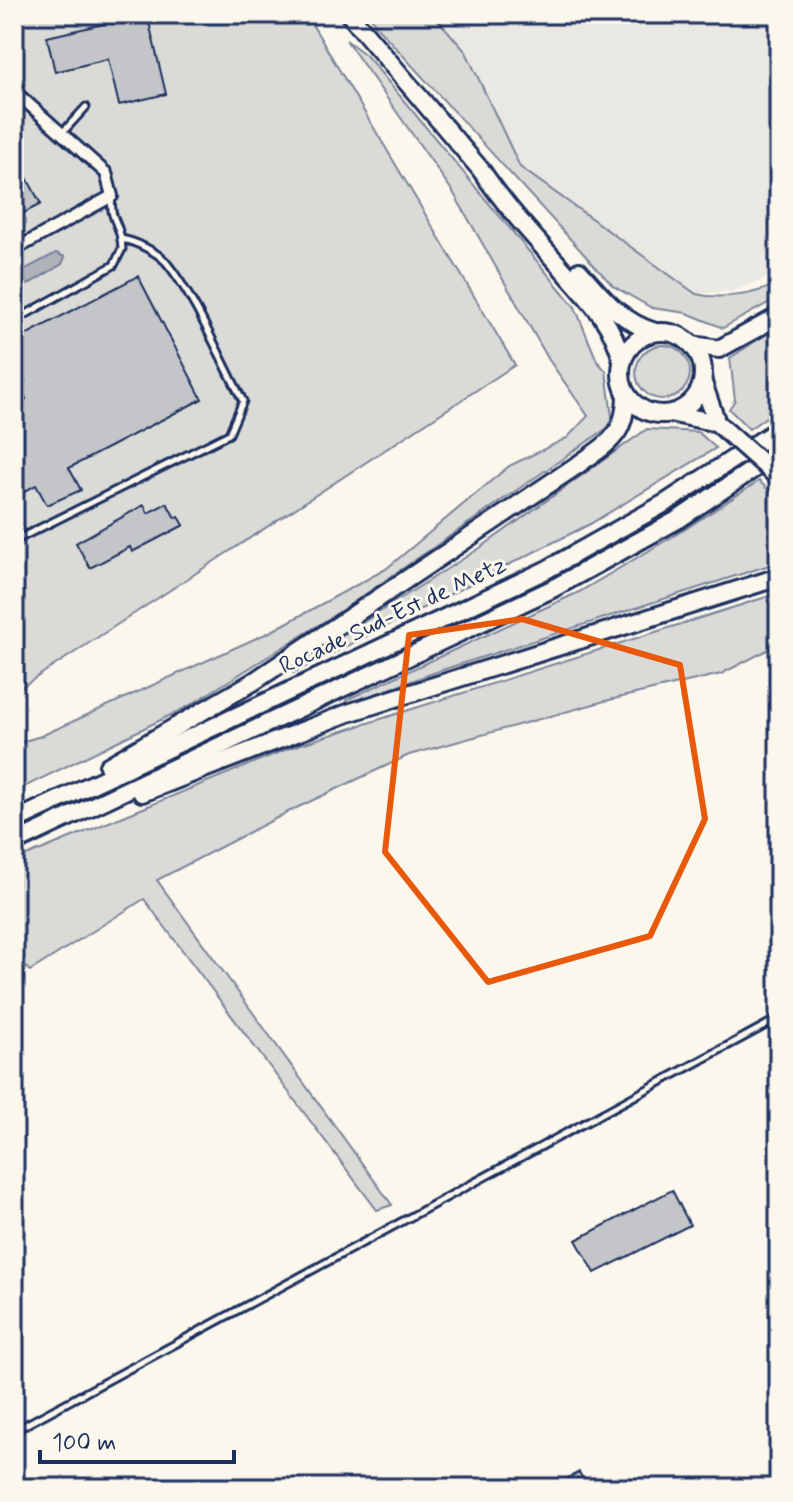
<svg xmlns="http://www.w3.org/2000/svg" width="793" height="1502" viewBox="0 0 793 1502" font-family="Mynerve,sans-serif">
<rect width="100%" height="100%" fill="#fbf7ec"/>
<filter id="ink" filterUnits="userSpaceOnUse"><feTurbulence type="fractalNoise" baseFrequency=".0125" numOctaves="2"/><feDisplacementMap in="SourceGraphic" scale="16" xChannelSelector="R" yChannelSelector="G"/><feConvolveMatrix kernelMatrix="1 2 1 2 8 2 1 2 1" color-interpolation-filters="sRGB"/></filter>
<g filter="url(#ink)">
<path fill="#eae8e2" d="M 383,14 L 779,14 L 779,274 L 733,291 L 696,294 L 492,154 Z"/>
<g fill="#dadad7" stroke="#7a849a" stroke-width="2">
<path d="M 14,14 L 306,14 L 515,365 L 14,692 Z"/>
<path d="M 369,14 L 433,14 L 466,52 L 520,167 L 696,294 C 720,300 758,295 779,282 L 779,297 L 723,328 L 687,313 L 652,308 L 613,286 L 376,26 Z"/>
<path d="M 346,40 L 366,55 L 575,307 L 597,361 L 606,371 L 613,424 L 341,611 L 187,707 L 14,792 L 14,744 L 41,736 L 272,631 L 386,569 L 509,466 L 567,438 L 588,416 L 549,360 L 453,192 Z"/>
<path d="M 779,326 L 779,408 L 749,429 L 729,409 L 735,400 L 730,358 Z"/>
<circle cx="663" cy="372" r="27"/>
<path d="M 647,429 L 698,432 L 716,448 L 590,524 L 293,673 L 291,668 L 480,548 Z"/>
<path d="M 759,481 L 779,500 L 779,562 L 439,671 L 348,704 L 346,700 L 579,592 L 687,528 Z"/>
<path d="M 779,593 L 779,644 L 721,674 L 605,701 L 409,755 L 292,810 L 157,880 L 392,1205 L 377,1210 L 144,899 L 30,971 L 14,955 L 14,861 L 292,747 Z"/>
</g>
<path fill="#afb3bb" stroke="#747e96" stroke-width="2" d="M 56,253 L 65,257 L 62,264 L 14,293 L 14,275 Z"/>
<g fill="#c3c5c9" stroke="#1b2f5e" stroke-width="2">
<path d="M 147,14 L 166,94 L 119,105 L 108,59 L 55,72 L 47,37 Z"/>
<path d="M 14,154 L 41,204 L 14,218 Z"/>
<path d="M 138,276 L 202,399 L 69,468 L 81,490 L 47,505 L 36,485 L 14,497 L 14,406 L 26,399 L 19,385 L 25,382 L 14,361 L 14,341 Z"/>
<path d="M 167,503 L 175,518 L 179,517 L 184,525 L 132,552 L 130,547 L 90,568 L 76,543 L 144,505 L 148,513 Z"/>
<path d="M 672,1190 L 690,1225 L 595,1273 L 576,1240 Z"/>
<path d="M 579,1472 L 588,1488 L 550,1488 Z"/>
</g>
<g fill="none" stroke-linecap="round" stroke-linejoin="round">
<defs>
<g id="service">
<path d="M 14,115 L 26,101"/>
<path d="M 63,132 L 86,107"/>
<path d="M 112,196 C 109,217 118,221 121,239"/>
<path d="M 14,321 L 114,265 L 122,249 L 121,239 C 135,241 157,252 166,262 C 195,297 221,360 243,401 L 229,434 L 14,541"/>
<path d="M 14,1431 L 779,1018"/>
</g>
<g id="minor">
<path d="M 14,15 L 19,14"/>
<path d="M 14,91 L 106,173 L 112,196 L 14,250"/>
</g>
<g id="primary">
<path d="M 349,14 L 481,170 C 504,204 531,234 559,265 C 585,295 613,321 622,361"/>
<path d="M 579,271 C 602,297 621,322 655,332"/>
<circle cx="662" cy="373" r="41"/>
<path d="M 703,383 L 717,423"/>
<path d="M 674,414 L 717,423"/>
</g>
<g id="trunk">
<path d="M 693,345 L 719,349 L 779,316"/>
<path d="M 108,766 L 253,682 L 579,464 C 610,442 626,435 626,394"/>
<path d="M 142,793 L 348,713 L 779,577"/>
<path d="M 14,821 L 546,570 L 667,502 L 779,429"/>
<path d="M 14,843 L 552,589 L 679,519 L 779,452"/>
</g>
</defs>
<use href="#service" stroke="#1b2f5e" stroke-width="11"/>
<use href="#minor" stroke="#1b2f5e" stroke-width="16"/>
<use href="#primary" stroke="#1b2f5e" stroke-width="22"/>
<use href="#trunk" stroke="#1b2f5e" stroke-width="22"/>
<use href="#service" stroke="#fbf7ec" stroke-width="5"/>
<use href="#minor" stroke="#fbf7ec" stroke-width="10"/>
<use href="#primary" stroke="#fbf7ec" stroke-width="16"/>
<use href="#trunk" stroke="#fbf7ec" stroke-width="16"/>
<defs>
<path id="primary-bridge" d="M 717,423 L 779,478"/>
</defs>
<use href="#primary-bridge" stroke="#1b2f5e" stroke-width="22" stroke-linecap="butt"/>
<use href="#primary-bridge" stroke="#fbf7ec" stroke-width="16"/>
</g>
</g>
<path fill="none" stroke="#e8590c" stroke-width="6" stroke-linejoin="round" d="M 522,619 L 680,665 L 705,819 L 650,936 L 488,982 L 385,852 L 409,635 Z"/>
<g text-anchor="middle" dominant-baseline="central" stroke-width="6" stroke-linejoin="round" paint-order="stroke">
<g font-size="24" fill="#1b2f5e" stroke="#fbf7ec">
<text transform="translate(393 616) rotate(-25)">Rocade Sud-Est de Metz</text>
</g>
</g>
<rect width="793" height="1502" fill="none" stroke="#fbf7ec" stroke-width="48"/>
<rect x="24" y="24" width="745" height="1454" fill="none" stroke="#1b2f5e" stroke-width="3" filter="url(#ink)"/>
<path d="M40 1450v12h194v-12" fill="none" stroke="#1b2f5e" stroke-width="4"/>
<text x="52" y="1450" font-size="24" fill="#1b2f5e" stroke="#fbf7ec" stroke-width="6" paint-order="stroke">100 m</text>
</svg>
